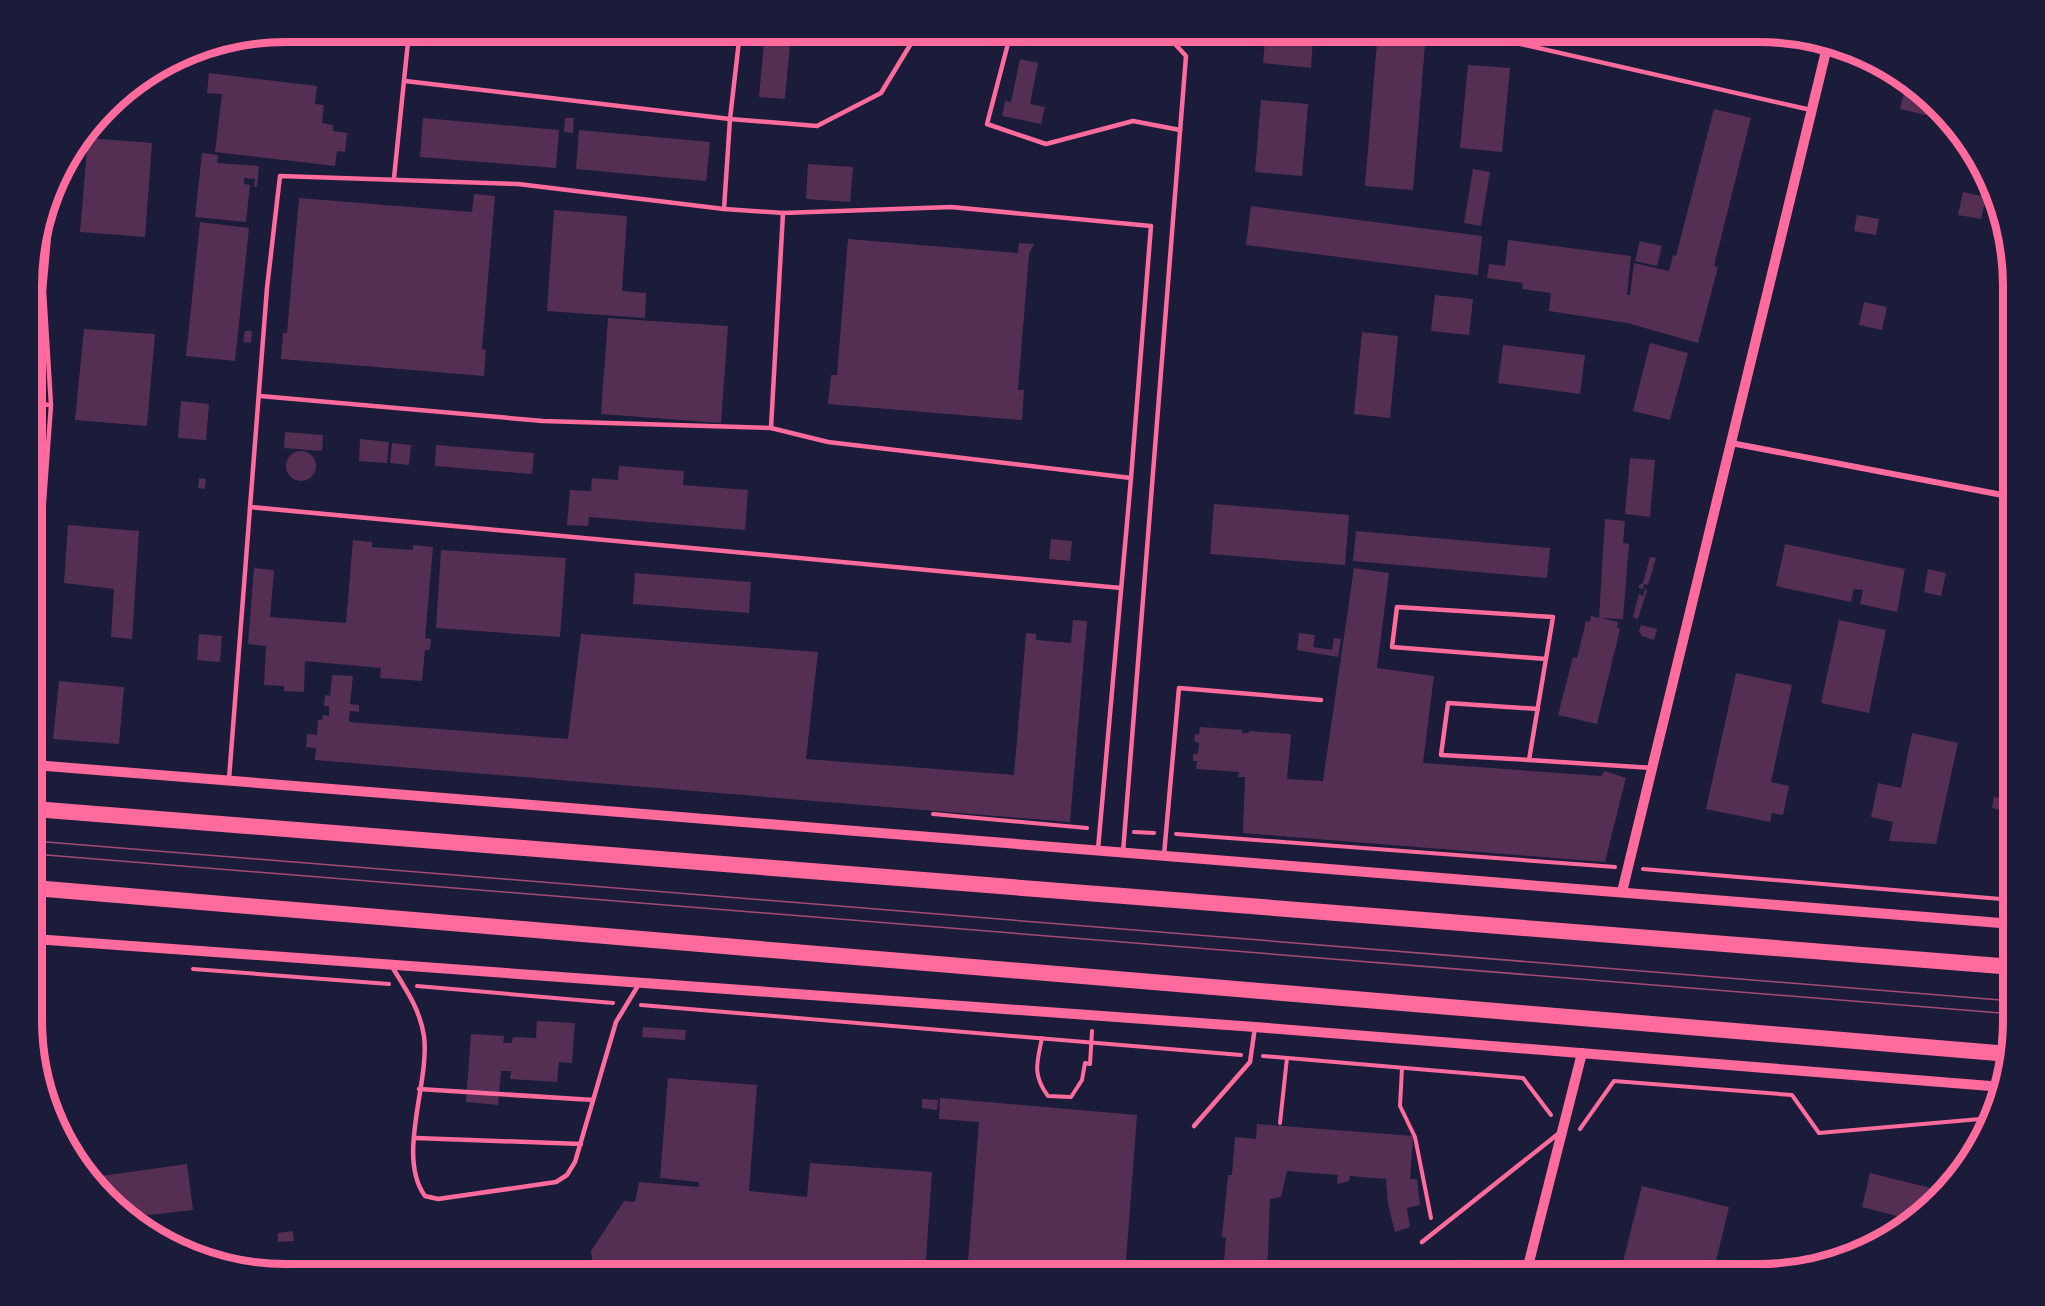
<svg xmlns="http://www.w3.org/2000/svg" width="2045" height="1306" viewBox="0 0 2045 1306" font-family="'Sofia Sans Condensed',sans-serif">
<rect width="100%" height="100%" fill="#1b1b3a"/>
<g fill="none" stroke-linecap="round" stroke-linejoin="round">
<path stroke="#12122b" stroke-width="7" d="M 34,996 L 40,988"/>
</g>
<g fill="#542f53">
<path d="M 765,32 L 791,32 L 785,99 L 759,97 Z"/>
<path d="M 1266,32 L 1426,32 L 1413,190 L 1365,186 L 1377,43 L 1313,37 L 1311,68 L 1263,63 Z"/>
<path d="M 1020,59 L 1038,63 L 1030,104 L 1045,107 L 1041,124 L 1002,116 L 1005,101 L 1011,102 Z"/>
<path d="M 1468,65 L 1510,68 L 1502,152 L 1460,148 Z"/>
<path d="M 209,73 L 317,86 L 315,104 L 324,105 L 322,123 L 333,125 L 333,131 L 347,133 L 345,152 L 337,151 L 335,166 L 215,152 L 222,94 L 207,93 Z"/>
<path d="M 1907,81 L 1932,108 L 1930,116 L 1900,109 Z"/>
<path d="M 1261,100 L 1308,104 L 1302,176 L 1255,172 Z"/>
<path d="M 1714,109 L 1751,118 L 1714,266 L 1718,267 L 1698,343 L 1627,323 L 1549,311 L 1551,293 L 1522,289 L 1523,283 L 1487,278 L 1489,264 L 1505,266 L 1508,240 L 1631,256 L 1627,295 L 1630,295 L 1634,263 L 1669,271 L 1673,255 L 1676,256 Z"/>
<path d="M 423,118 L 559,130 L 556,168 L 420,157 Z"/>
<path d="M 565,118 L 574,118 L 573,133 L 564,132 Z"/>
<path d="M 579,130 L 710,142 L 706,181 L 576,169 Z"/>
<path d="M 88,138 L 152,143 L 145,237 L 80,232 Z"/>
<path d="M 202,153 L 218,155 L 217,163 L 259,166 L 257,187 L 254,187 L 255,179 L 244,178 L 244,184 L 250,185 L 246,222 L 195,217 Z"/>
<path d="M 808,164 L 853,167 L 850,202 L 806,199 Z"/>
<path d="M 1473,169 L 1490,172 L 1481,226 L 1464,223 Z"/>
<path d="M 1963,192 L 1986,197 L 1981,219 L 1958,215 Z"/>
<path d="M 474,194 L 495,196 L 482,349 L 486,350 L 484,376 L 281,359 L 283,333 L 287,333 L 299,198 L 472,212 Z"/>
<path d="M 1251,206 L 1482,236 L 1478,275 L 1246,245 Z"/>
<path d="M 554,210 L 627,216 L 622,291 L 646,293 L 645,318 L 547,311 Z"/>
<path d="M 1857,215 L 1879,219 L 1876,235 L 1854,231 Z"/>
<path d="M 200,222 L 249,228 L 235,361 L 186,356 Z"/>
<path d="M 40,232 L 44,232 L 41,272 L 34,271 L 34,253 Z"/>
<path d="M 848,239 L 1018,253 L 1019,243 L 1034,244 L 1029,254 L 1018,390 L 1024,390 L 1022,420 L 828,404 L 831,375 L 837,375 Z"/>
<path d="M 1640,241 L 1662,246 L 1657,266 L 1635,261 Z"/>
<path d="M 1435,295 L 1473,299 L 1469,335 L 1431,331 Z"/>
<path d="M 1864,302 L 1887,307 L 1882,330 L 1859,325 Z"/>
<path d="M 608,318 L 728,326 L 721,423 L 601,414 Z"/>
<path d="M 84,329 L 155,334 L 147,426 L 75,420 Z"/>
<path d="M 245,331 L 252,331 L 251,343 L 243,342 Z"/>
<path d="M 1362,332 L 1398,336 L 1390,418 L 1354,414 Z"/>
<path d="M 1650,343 L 1688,353 L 1670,420 L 1633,411 Z"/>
<path d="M 1503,345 L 1585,355 L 1580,394 L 1498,383 Z"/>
<path d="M 181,401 L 209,404 L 206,440 L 178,438 Z"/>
<path d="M 285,432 L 323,435 L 322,451 L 284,448 Z"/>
<path d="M 360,439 L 389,442 L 387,463 L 359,461 Z"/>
<path d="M 392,443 L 411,445 L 409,465 L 390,463 Z"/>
<path d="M 436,445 L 534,453 L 532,474 L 435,466 Z"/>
<circle cx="301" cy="466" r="15"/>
<path d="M 1630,458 L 1655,460 L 1650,517 L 1625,514 Z"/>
<path d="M 619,466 L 684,471 L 683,485 L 748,490 L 745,530 L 589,517 L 588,526 L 567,525 L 570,490 L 591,491 L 592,478 L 618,480 Z"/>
<path d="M 199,478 L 206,479 L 205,489 L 198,488 Z"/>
<path d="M 1214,504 L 1349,515 L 1345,565 L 1210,554 Z"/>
<path d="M 1605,519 L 1625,521 L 1623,543 L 1629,544 L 1623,619 L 1599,618 Z"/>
<path d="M 68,525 L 139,531 L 132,639 L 111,637 L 114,589 L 64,583 Z"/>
<path d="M 1356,531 L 1550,548 L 1547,578 L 1353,561 Z"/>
<path d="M 1051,539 L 1072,541 L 1070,561 L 1049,559 Z"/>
<path d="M 353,540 L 372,542 L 372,547 L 413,550 L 413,545 L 433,547 L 425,638 L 431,639 L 430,650 L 425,650 L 422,681 L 380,678 L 381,668 L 305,661 L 304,692 L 284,691 L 284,686 L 264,685 L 266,646 L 248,644 L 254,568 L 274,570 L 270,617 L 346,623 Z"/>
<path d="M 1785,544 L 1905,569 L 1897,612 L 1860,604 L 1863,590 L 1854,589 L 1851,602 L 1776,586 Z"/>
<path d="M 441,550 L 566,558 L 560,637 L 436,628 Z"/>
<path d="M 1650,557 L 1656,558 L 1648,585 L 1644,584 L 1643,589 L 1639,588 L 1639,585 L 1643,583 Z"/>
<path d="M 1354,568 L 1389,573 L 1377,668 L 1434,676 L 1423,763 L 1601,776 L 1605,771 L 1626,778 L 1605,862 L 1243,833 L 1245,777 L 1238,777 L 1239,772 L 1196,769 L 1197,761 L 1193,761 L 1193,754 L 1198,754 L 1199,743 L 1194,741 L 1195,734 L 1199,735 L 1200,727 L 1242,730 L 1242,733 L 1249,733 L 1249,731 L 1291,734 L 1287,779 L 1323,781 Z"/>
<path d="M 1928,569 L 1946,573 L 1941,596 L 1924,592 Z"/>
<path d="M 635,573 L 751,582 L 749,613 L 633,604 Z"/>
<path d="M 1645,589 L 1647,590 L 1638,619 L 1633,617 L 1639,594 L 1643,596 Z"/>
<path d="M 1591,616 L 1618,622 L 1617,628 L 1620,629 L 1597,724 L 1558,715 L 1573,657 L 1577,658 L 1586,621 L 1590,622 Z"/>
<path d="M 1073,620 L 1087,621 L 1070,822 L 315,760 L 316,748 L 306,747 L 307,734 L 317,735 L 318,720 L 322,720 L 323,715 L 329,716 L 329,706 L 324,706 L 325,695 L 330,696 L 332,675 L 353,676 L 350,704 L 359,705 L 359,712 L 350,711 L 349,722 L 568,739 L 581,634 L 818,652 L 806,759 L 1014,775 L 1026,633 L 1036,634 L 1036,640 L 1071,643 Z"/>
<path d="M 1839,620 L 1886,630 L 1869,713 L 1821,703 Z"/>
<path d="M 1641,625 L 1657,629 L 1654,640 L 1642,636 L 1639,632 Z"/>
<path d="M 1299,633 L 1315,635 L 1313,647 L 1332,650 L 1334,638 L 1341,639 L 1338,657 L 1297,650 Z"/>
<path d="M 199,634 L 222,636 L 220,662 L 197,660 Z"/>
<path d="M 1736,673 L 1792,685 L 1771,782 L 1789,786 L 1783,815 L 1772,813 L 1770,822 L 1706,809 Z"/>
<path d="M 59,681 L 124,687 L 119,744 L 53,739 Z"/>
<path d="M 1912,733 L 1958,743 L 1936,844 L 1889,841 L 1893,822 L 1871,817 L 1878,783 L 1901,788 Z"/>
<path d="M 1994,797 L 2009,800 L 2007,811 L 1992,808 Z"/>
<path d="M 537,1021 L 575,1023 L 572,1063 L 559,1062 L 557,1082 L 510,1079 L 511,1071 L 501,1071 L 498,1105 L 466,1102 L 471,1034 L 504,1036 L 503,1043 L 512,1043 L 513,1037 L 536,1038 Z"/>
<path d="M 643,1027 L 686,1030 L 685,1040 L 642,1037 Z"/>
<path d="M 668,1078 L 757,1085 L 749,1191 L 807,1197 L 810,1163 L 932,1172 L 925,1274 L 885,1274 L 785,1267 L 785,1274 L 594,1274 L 591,1251 L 624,1201 L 635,1202 L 639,1182 L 699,1187 L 699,1182 L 660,1178 Z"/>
<path d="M 940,1098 L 1137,1115 L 1125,1274 L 967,1274 L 979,1122 L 939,1119 Z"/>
<path d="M 922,1099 L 938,1100 L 937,1110 L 922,1108 Z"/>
<path d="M 1257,1124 L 1413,1136 L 1410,1179 L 1417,1179 L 1420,1205 L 1407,1208 L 1410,1227 L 1395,1232 L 1388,1204 L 1386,1179 L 1350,1176 L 1349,1181 L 1337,1184 L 1338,1175 L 1287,1171 L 1281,1197 L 1270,1199 L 1267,1274 L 1223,1274 L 1226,1237 L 1222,1237 L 1228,1175 L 1232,1175 L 1235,1137 L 1256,1139 Z"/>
<path d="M 187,1164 L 193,1210 L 131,1217 L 94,1177 Z"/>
<path d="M 1870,1173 L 1939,1190 L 1916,1212 L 1911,1211 L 1909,1219 L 1862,1207 Z"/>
<path d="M 1642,1186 L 1729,1207 L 1713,1274 L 1620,1274 Z"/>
<path d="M 293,1231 L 294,1241 L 278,1242 L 278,1233 Z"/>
<path d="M 1855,1239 L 1874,1244 L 1852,1251 Z"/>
<path d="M 1458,1259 L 1477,1270 L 1484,1271 L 1484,1274 L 1423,1274 L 1420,1269 L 1426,1262 L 1431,1266 L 1435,1261 L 1450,1271 Z"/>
<path d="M 539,1261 L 541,1274 L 518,1274 L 516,1264 Z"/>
</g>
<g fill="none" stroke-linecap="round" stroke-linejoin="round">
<g stroke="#ff6b9d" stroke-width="4">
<path d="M 933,814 L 1087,828"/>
<path d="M 1134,832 L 1154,833"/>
<path d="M 1176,834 L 1615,867"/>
<path d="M 1643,869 L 2013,900"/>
<path d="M 193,969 L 389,984"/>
<path d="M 417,986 L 613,1003"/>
<path d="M 641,1005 L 1241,1055"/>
<path d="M 1042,1038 C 1037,1062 1032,1075 1048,1096 L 1071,1097 L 1082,1080 L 1085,1063 L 1090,1064 L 1092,1031"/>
<path d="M 1263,1056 L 1523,1078 L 1551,1115"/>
<path d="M 1402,1068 L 1400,1106 L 1415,1137 L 1431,1218"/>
<path d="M 1280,1123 L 1287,1058"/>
<path d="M 1580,1129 L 1614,1081 L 1792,1095 L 1819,1133 L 1992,1118"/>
</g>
<g stroke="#ff6b9d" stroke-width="4.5">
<path d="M 1011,32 L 987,124 L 1046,144 L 1133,121 L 1180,130"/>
<path d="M 1468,32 L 1811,110"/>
<path d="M 405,81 L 730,119 L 817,126 L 881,93 L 918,32"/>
<path d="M 394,178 L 409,32"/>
<path d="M 724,209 L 730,119 L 740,32"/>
<path d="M 260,396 L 543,421 L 771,428 L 828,442 L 1131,478"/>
<path d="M 34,404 L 51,405"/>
<path d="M 771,428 L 783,213"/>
<path d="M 250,507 L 1121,588"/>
<path d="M 34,640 L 51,405 L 44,291 L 53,191"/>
<path d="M 1546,659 L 1392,647 L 1397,607 L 1553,617 L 1529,760 L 1653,768"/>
<path d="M 1529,760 L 1441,755 L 1448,703 L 1538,709"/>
<path d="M 229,779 L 267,288 L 280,176 L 518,184 L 724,209 L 783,213 L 951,207 L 1151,226 L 1131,478 L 1098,849"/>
<path d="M 1123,852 L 1186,56 L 1164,32"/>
<path d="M 1164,855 L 1179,688 L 1321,700"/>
<path d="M 391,965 C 405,988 420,1009 424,1036 C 430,1083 396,1156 425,1196 L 438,1199 L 556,1182 L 567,1175 L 575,1162 L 616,1022 L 639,984"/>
<path d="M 419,1089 L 593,1100"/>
<path d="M 1194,1126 L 1250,1062 L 1255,1027"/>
<path d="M 416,1138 L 581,1144"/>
<path d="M 1422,1242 L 1558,1134"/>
</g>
<path stroke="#ff6b9d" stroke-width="6" d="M 1731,443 L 2013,497"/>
<g stroke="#ff6b9d" stroke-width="10">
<path d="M 34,765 L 2013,924"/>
<path d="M 1622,892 L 1828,43"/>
<path d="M 34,939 L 1255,1027 L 2003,1087"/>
<path d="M 1526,1274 L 1582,1053"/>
</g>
<g stroke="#ff6b9d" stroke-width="16">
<path d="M 34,809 L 2013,967"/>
<path d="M 34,888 L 2009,1054"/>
</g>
<g stroke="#a44b75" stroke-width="1.5">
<path d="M 34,841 L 2013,1001"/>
<path d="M 34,854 L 2013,1014"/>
</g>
</g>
<path d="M0 0H2045V1306H0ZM286 42H1759A244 244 0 0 1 2003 286V1020A244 244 0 0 1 1759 1264H286A244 244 0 0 1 42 1020V286A244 244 0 0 1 286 42Z" fill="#1b1b3a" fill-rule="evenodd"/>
<path fill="none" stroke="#ff6b9d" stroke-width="8" d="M286 42H1759A244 244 0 0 1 2003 286V1020A244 244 0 0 1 1759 1264H286A244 244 0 0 1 42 1020V286A244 244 0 0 1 286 42Z"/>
</svg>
